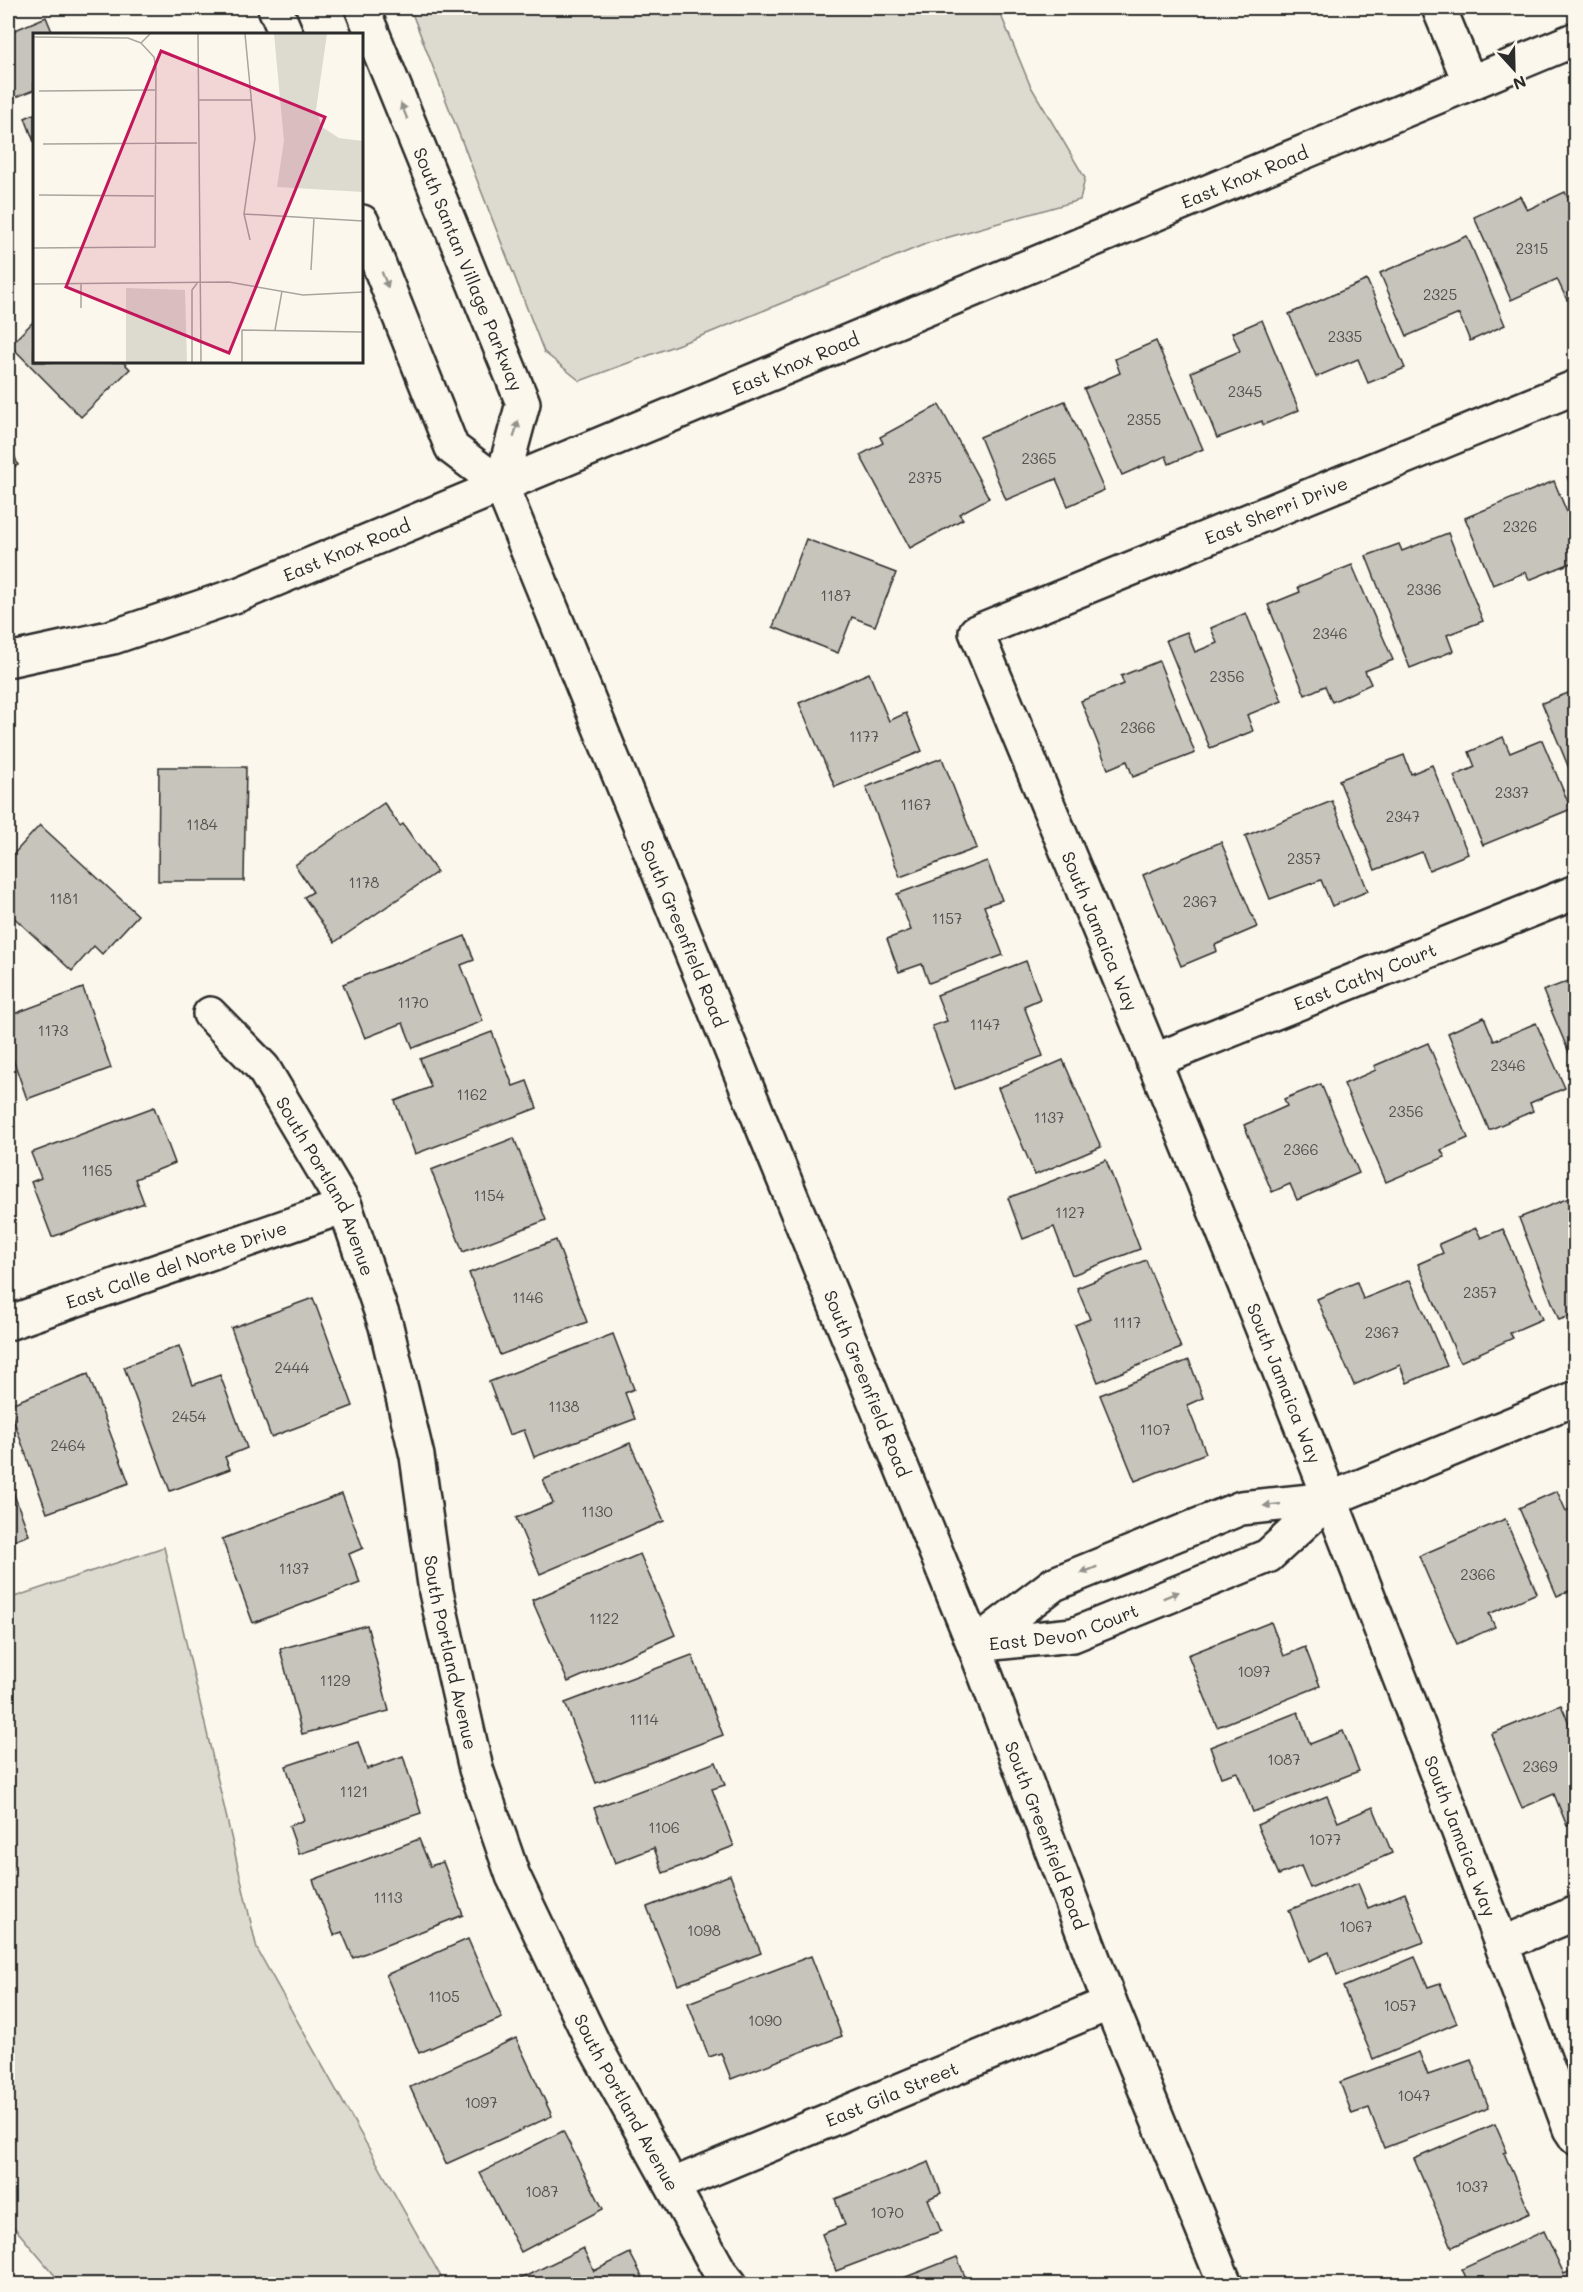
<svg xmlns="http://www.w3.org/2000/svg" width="1583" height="2292" viewBox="0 0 1583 2292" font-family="Mali,sans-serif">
<rect width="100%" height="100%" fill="#fbf7ec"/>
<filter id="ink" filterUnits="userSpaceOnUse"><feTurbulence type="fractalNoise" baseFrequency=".0167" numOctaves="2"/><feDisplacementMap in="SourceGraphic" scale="12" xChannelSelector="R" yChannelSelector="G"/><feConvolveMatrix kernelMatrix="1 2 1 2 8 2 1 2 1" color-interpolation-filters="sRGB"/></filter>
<g filter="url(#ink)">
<g fill="#dddad0" stroke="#84827e" stroke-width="1.5">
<path d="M 410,8 L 998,8 L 1030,85 L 1085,178 L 1080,200 L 928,243 L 709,333 L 580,381 L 544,352 Z"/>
<path d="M 164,1547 L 257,1949 L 445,2284 L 62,2284 L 8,2220 L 8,1599 Z"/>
</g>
<g fill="#c7c4bc" stroke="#2b2b2b" stroke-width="1.5">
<path d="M 46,17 L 53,34 L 34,34 L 34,90 L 11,99 L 8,91 L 8,33 Z"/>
<path d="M 34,114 L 34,142 L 25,118 Z"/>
<path d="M 1565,192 L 1576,215 L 1576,296 L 1567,300 L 1557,279 L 1511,300 L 1474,217 L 1520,196 L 1527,210 Z"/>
<path d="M 1467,236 L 1505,325 L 1470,341 L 1459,314 L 1407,336 L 1380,273 Z"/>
<path d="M 1367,280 L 1405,368 L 1368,383 L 1358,359 L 1316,377 L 1289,314 Z"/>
<path d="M 1262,320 L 1299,410 L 1263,425 L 1262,421 L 1217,438 L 1191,372 L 1240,351 L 1232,333 Z"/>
<path d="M 34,321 L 34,362 L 123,362 L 130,369 L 81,417 L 10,345 Z"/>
<path d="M 1156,341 L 1203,449 L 1169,464 L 1166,456 L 1122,475 L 1084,389 L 1120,373 L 1115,359 Z"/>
<path d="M 1065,401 L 1104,490 L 1068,506 L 1056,479 L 1006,500 L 980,437 Z"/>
<path d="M 939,405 L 989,498 L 959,514 L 963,519 L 910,548 L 860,455 L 883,443 L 880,437 Z"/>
<path d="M 8,439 L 18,465 L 8,469 Z"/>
<path d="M 1576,474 L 1576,498 L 1567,477 Z"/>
<path d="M 1554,481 L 1576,534 L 1576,561 L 1529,580 L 1526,572 L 1493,585 L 1465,518 Z"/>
<path d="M 1448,533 L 1483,621 L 1447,635 L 1453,651 L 1410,668 L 1366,556 L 1399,544 L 1402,551 Z"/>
<path d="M 806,539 L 896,573 L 875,626 L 852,617 L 838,653 L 773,627 Z"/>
<path d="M 1352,565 L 1393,660 L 1365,671 L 1371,684 L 1332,702 L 1325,686 L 1305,695 L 1268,605 L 1300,592 L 1298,587 Z"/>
<path d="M 1246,613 L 1282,701 L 1247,715 L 1253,731 L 1210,748 L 1166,640 L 1187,632 L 1195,652 L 1217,643 L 1211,628 Z"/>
<path d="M 1159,661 L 1195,753 L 1133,777 L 1127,761 L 1108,769 L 1081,701 L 1124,684 L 1121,676 Z"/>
<path d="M 869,673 L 889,721 L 906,713 L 922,751 L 835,787 L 799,703 Z"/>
<path d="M 1576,690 L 1576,777 L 1573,778 L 1542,703 Z"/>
<path d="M 1503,737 L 1510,753 L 1542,740 L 1571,809 L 1483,845 L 1454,776 L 1475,767 L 1469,752 Z"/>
<path d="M 1404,755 L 1411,774 L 1432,765 L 1468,854 L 1429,870 L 1422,852 L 1375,870 L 1339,780 Z"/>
<path d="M 942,758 L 977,848 L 900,877 L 866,787 Z"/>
<path d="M 159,767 L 246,767 L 244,881 L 158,881 Z"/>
<path d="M 1332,801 L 1368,891 L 1332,906 L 1321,880 L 1270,899 L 1245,836 Z"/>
<path d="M 384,803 L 400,826 L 403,824 L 437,872 L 335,942 L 304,897 L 313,892 L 295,865 Z"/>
<path d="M 40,825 L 138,915 L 102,954 L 94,946 L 72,971 L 8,912 L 8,884 L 11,881 L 8,878 L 8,860 Z"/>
<path d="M 1221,842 L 1257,927 L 1215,945 L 1217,951 L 1181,966 L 1143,875 Z"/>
<path d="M 987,861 L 1002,900 L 984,906 L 1003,955 L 929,983 L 922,964 L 899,972 L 887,939 L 911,930 L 897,894 Z"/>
<path d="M 465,936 L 474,960 L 461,965 L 483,1021 L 413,1048 L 403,1023 L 365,1038 L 343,984 Z"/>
<path d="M 1026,961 L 1040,999 L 1024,1006 L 1043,1056 L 955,1089 L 932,1026 L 947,1021 L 937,995 Z"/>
<path d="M 1576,978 L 1576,1069 L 1543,991 Z"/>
<path d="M 83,988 L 111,1068 L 27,1099 L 8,1045 L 8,1016 Z"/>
<path d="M 1484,1017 L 1494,1041 L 1536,1023 L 1565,1088 L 1530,1103 L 1533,1111 L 1489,1130 L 1448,1033 Z"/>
<path d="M 492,1032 L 513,1086 L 527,1081 L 537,1108 L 415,1154 L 395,1101 L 431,1087 L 420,1059 Z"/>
<path d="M 1428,1043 L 1468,1138 L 1441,1150 L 1445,1157 L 1386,1182 L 1344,1084 L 1376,1070 L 1374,1066 Z"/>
<path d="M 1063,1060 L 1101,1147 L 1035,1175 L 998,1088 Z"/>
<path d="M 1321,1084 L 1359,1173 L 1297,1200 L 1290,1184 L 1272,1192 L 1244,1125 L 1287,1106 L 1284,1099 Z"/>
<path d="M 154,1107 L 175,1163 L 135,1179 L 144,1203 L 52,1237 L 31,1182 L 41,1178 L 31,1153 Z"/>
<path d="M 514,1138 L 546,1220 L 463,1252 L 431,1170 Z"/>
<path d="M 1106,1160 L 1140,1249 L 1072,1275 L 1054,1227 L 1023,1239 L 1008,1198 Z"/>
<path d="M 1576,1195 L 1576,1314 L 1559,1320 L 1519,1218 Z"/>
<path d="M 1476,1228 L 1481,1238 L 1503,1229 L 1542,1319 L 1510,1333 L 1513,1338 L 1460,1362 L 1418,1264 L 1443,1253 L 1439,1244 Z"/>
<path d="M 556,1240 L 587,1322 L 500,1355 L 469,1273 Z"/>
<path d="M 1146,1260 L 1181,1348 L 1098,1382 L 1075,1325 L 1090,1319 L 1077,1288 Z"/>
<path d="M 1410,1280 L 1447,1366 L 1407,1383 L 1400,1365 L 1354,1385 L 1317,1299 L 1357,1282 L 1363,1299 Z"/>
<path d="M 313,1298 L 353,1406 L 271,1437 L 231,1328 Z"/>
<path d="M 613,1334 L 634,1389 L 625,1393 L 635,1419 L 534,1457 L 524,1430 L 509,1435 L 489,1382 Z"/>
<path d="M 179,1346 L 193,1385 L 220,1375 L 247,1448 L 225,1457 L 230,1469 L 170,1491 L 124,1367 Z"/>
<path d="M 1189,1360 L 1203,1398 L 1187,1405 L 1206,1453 L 1135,1481 L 1100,1395 Z"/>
<path d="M 88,1374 L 129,1483 L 47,1513 L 8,1405 Z"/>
<path d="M 630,1443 L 664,1521 L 540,1574 L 516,1518 L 553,1503 L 543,1480 Z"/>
<path d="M 8,1478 L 29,1535 L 8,1543 Z"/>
<path d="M 1557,1491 L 1566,1511 L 1576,1506 L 1576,1588 L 1557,1596 L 1519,1508 Z"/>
<path d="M 342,1494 L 363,1548 L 349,1554 L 360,1583 L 253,1623 L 222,1539 Z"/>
<path d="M 1505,1519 L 1537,1593 L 1489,1614 L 1495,1627 L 1457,1644 L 1419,1556 Z"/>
<path d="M 640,1554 L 675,1635 L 568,1682 L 532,1600 Z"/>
<path d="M 1271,1622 L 1284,1656 L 1305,1647 L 1320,1686 L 1217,1727 L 1188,1655 Z"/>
<path d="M 367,1625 L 389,1711 L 302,1734 L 280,1649 Z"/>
<path d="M 692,1655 L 723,1735 L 596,1783 L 565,1703 Z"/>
<path d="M 1561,1705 L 1576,1739 L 1576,1823 L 1567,1826 L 1554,1794 L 1522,1808 L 1491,1734 Z"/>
<path d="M 1298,1712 L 1310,1744 L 1343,1731 L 1359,1771 L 1253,1812 L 1237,1772 L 1221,1777 L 1210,1747 Z"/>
<path d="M 358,1742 L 367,1769 L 403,1756 L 421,1813 L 299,1854 L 289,1826 L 304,1820 L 286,1766 Z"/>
<path d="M 716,1762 L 725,1785 L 712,1789 L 734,1846 L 663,1873 L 654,1848 L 615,1863 L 594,1808 Z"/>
<path d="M 1327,1796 L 1338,1822 L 1373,1807 L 1392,1853 L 1310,1888 L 1301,1866 L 1279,1875 L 1257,1825 Z"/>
<path d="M 419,1839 L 430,1866 L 443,1862 L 463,1915 L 353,1958 L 342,1932 L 334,1935 L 313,1880 Z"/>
<path d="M 730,1875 L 761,1953 L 678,1985 L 647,1907 Z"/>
<path d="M 1358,1883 L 1368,1908 L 1405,1893 L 1424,1942 L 1337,1975 L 1329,1952 L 1309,1961 L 1289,1910 Z"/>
<path d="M 468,1939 L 502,2018 L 419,2053 L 386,1975 Z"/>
<path d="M 811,1956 L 842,2036 L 731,2079 L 721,2053 L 709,2057 L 688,2003 Z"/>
<path d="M 1415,1957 L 1428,1987 L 1440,1983 L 1457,2023 L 1373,2059 L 1343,1987 Z"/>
<path d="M 516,2038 L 552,2116 L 446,2164 L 410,2087 Z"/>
<path d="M 1419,2052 L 1428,2075 L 1471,2060 L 1489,2108 L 1384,2148 L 1369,2108 L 1352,2114 L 1340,2082 Z"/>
<path d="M 1495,2124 L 1507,2152 L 1504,2153 L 1530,2213 L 1452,2247 L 1414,2159 Z"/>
<path d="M 563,2131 L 603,2209 L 521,2252 L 480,2173 Z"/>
<path d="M 929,2162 L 941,2193 L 928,2199 L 941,2231 L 836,2271 L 822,2234 L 845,2225 L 835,2199 Z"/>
<path d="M 1544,2231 L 1564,2274 L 1576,2269 L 1576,2284 L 1469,2284 L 1462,2269 Z"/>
<path d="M 583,2248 L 594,2271 L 630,2253 L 646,2284 L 510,2284 Z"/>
<path d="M 957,2257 L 968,2284 L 888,2284 Z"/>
</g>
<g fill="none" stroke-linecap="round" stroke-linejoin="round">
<defs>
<g id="minor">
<path d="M 1439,8 L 1470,83"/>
<path id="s1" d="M 1576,387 L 976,632 C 1096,921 1217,1210 1331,1501 C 1413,1710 1493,1919 1570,2129 L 1576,2138"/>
<path id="s2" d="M 8,660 L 113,637 L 240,594 L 1576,39"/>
<path id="s3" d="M 210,1014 L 263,1068 L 345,1206 L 386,1326 L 417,1456 L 436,1592 L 476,1769 L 513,1876 L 593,2043 L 720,2272 L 730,2284"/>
<path id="s4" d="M 1153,1061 L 1576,892"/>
<path id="s5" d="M 8,1323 L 345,1206"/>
<path d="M 974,1645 L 1054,1584 L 1241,1508 L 1330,1499 L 1576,1398"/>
<path id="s6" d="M 974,1645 L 1073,1635 L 1268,1556 L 1330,1499"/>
<path d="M 1502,1944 L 1576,1913"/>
<path id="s7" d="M 673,2185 L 1110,2003"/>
</g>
<g id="major">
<path d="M 275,8 L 286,34"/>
<path id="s8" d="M 362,8 L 523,403 L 501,485"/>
<path id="s9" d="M 362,222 L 452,448 L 501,485 L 974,1645 L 1110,2003 L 1225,2284"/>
</g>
</defs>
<use href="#minor" stroke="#2b2b2b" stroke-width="38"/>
<use href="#major" stroke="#2b2b2b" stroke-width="38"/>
<use href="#minor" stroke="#fbf7ec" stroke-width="33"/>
<use href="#major" stroke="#fbf7ec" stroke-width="33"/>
</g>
<defs><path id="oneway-solid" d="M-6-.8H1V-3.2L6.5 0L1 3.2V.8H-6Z" transform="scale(1.5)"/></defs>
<g fill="#93918c">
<use href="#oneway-solid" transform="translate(404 111) rotate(-112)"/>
<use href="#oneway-solid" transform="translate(385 280) rotate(68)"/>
<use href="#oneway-solid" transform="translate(516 429) rotate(-75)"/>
<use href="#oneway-solid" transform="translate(1272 1505) rotate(174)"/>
<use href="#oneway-solid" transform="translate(1089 1570) rotate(158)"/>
<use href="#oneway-solid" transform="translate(1171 1595) rotate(-22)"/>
</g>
</g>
<g text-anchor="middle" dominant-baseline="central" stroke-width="6" stroke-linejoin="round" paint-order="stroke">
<g font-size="15" fill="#52514f">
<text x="1532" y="248">2315</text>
<text x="1440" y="294">2325</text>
<text x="1345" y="336">2335</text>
<text x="1245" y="391">2345</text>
<text x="1144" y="419">2355</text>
<text x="1039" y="458">2365</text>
<text x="925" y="477">2375</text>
<text x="1520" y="526">2326</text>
<text x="1424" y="589">2336</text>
<text x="836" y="595">1187</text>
<text x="1330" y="633">2346</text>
<text x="1227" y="676">2356</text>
<text x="1138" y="727">2366</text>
<text x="864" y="736">1177</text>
<text x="1512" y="792">2337</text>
<text x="916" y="804">1167</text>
<text x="1403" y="816">2347</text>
<text x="202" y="824">1184</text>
<text x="1304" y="858">2357</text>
<text x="364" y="882">1178</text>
<text x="64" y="898">1181</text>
<text x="1200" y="901">2367</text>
<text x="947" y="918">1157</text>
<text x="413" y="1002">1170</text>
<text x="985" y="1024">1147</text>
<text x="53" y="1030">1173</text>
<text x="1508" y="1065">2346</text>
<text x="472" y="1094">1162</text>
<text x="1406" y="1111">2356</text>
<text x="1049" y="1117">1137</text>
<text x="1301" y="1149">2366</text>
<text x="97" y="1170">1165</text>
<text x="489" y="1195">1154</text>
<text x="1070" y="1212">1127</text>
<text x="1480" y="1292">2357</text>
<text x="528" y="1297">1146</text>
<text x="1127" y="1322">1117</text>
<text x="1382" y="1332">2367</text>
<text x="292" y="1367">2444</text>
<text x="564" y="1406">1138</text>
<text x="189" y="1416">2454</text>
<text x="1155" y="1429">1107</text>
<text x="68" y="1445">2464</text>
<text x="597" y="1511">1130</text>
<text x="294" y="1568">1137</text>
<text x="1478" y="1574">2366</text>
<text x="604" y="1618">1122</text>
<text x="1254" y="1671">1097</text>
<text x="335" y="1680">1129</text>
<text x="644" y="1719">1114</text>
<text x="1284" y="1759">1087</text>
<text x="1540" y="1766">2369</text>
<text x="354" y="1791">1121</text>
<text x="664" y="1827">1106</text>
<text x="1325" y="1839">1077</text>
<text x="388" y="1897">1113</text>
<text x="1356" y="1926">1067</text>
<text x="704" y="1930">1098</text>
<text x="444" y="1996">1105</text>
<text x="1400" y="2005">1057</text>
<text x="765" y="2020">1090</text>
<text x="1414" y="2095">1047</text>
<text x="481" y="2102">1097</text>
<text x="1472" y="2186">1037</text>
<text x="542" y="2191">1087</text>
<text x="887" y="2212">1070</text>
</g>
<g font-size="18" fill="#2b2b2b" stroke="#fbf7ec">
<text stroke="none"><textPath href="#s2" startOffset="1329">East Knox Road</textPath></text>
<text stroke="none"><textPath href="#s8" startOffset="282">South Santan Village Parkway</textPath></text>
<text stroke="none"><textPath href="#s2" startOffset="843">East Knox Road</textPath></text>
<text transform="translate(1276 510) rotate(-22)">East Sherri Drive</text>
<text stroke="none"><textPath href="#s2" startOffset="357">East Knox Road</textPath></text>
<text stroke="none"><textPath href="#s1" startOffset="972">South Jamaica Way</textPath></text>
<text stroke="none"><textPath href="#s9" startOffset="789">South Greenfield Road</textPath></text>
<text stroke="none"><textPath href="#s4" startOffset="228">East Cathy Court</textPath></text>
<text stroke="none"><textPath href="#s3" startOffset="210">South Portland Avenue</textPath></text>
<text stroke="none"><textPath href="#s5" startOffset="178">East Calle del Norte Drive</textPath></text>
<text stroke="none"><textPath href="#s1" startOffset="1460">South Jamaica Way</textPath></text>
<text stroke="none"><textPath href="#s9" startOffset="1275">South Greenfield Road</textPath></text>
<text stroke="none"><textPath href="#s6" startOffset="92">East Devon Court</textPath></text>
<text stroke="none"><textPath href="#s3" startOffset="696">South Portland Avenue</textPath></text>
<text stroke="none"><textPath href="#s9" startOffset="1761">South Greenfield Road</textPath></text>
<text stroke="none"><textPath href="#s1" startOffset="1946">South Jamaica Way</textPath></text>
<text stroke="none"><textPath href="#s7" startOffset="237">East Gila Street</textPath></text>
<text stroke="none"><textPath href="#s3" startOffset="1182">South Portland Avenue</textPath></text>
</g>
</g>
<g transform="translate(33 33)">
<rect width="330" height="330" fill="#fbf7ec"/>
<path d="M 241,1 L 294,1 L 283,77 L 289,94 L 306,105 L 330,108 L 330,159 L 244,154 L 251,108 ZM 93,255 L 152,257 L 154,329 L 93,329 Z" fill="#dddad0"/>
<path fill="none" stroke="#a8a59f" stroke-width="1.5" d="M 165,1 L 168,329M 212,1 L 222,105 L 211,181 L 217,207M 0,4 L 95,5 L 108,10M 6,58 L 122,57M 165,67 L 218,67M 123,110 L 164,110M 10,111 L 164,110M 6,162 L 121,163M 211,181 L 330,188M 0,215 L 122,214 L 123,35 L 121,24 L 108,10 L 117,1M 278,237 L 281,185M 0,251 L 196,249 L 270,262 L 330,259M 48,251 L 48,275M 242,297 L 249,258M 159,329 L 159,257 L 165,249M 209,329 L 209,297 L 330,299"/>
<path fill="#c2185b" fill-opacity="0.15" stroke="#c2185b" stroke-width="3" d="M 128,18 L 292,84 L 196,320 L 33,254 Z"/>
<rect width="330" height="330" fill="none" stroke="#2b2b2b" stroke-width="3"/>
</g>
<rect width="1583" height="2292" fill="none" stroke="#fbf7ec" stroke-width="30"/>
<rect x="15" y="15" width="1553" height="2262" fill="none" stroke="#2b2b2b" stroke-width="2" filter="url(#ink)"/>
<g transform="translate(1514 69) rotate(158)" stroke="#fbf7ec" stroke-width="4.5" paint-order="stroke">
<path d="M0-4.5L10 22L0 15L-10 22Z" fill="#2b2b2b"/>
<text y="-9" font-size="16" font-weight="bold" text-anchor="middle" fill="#2b2b2b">N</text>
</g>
</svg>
